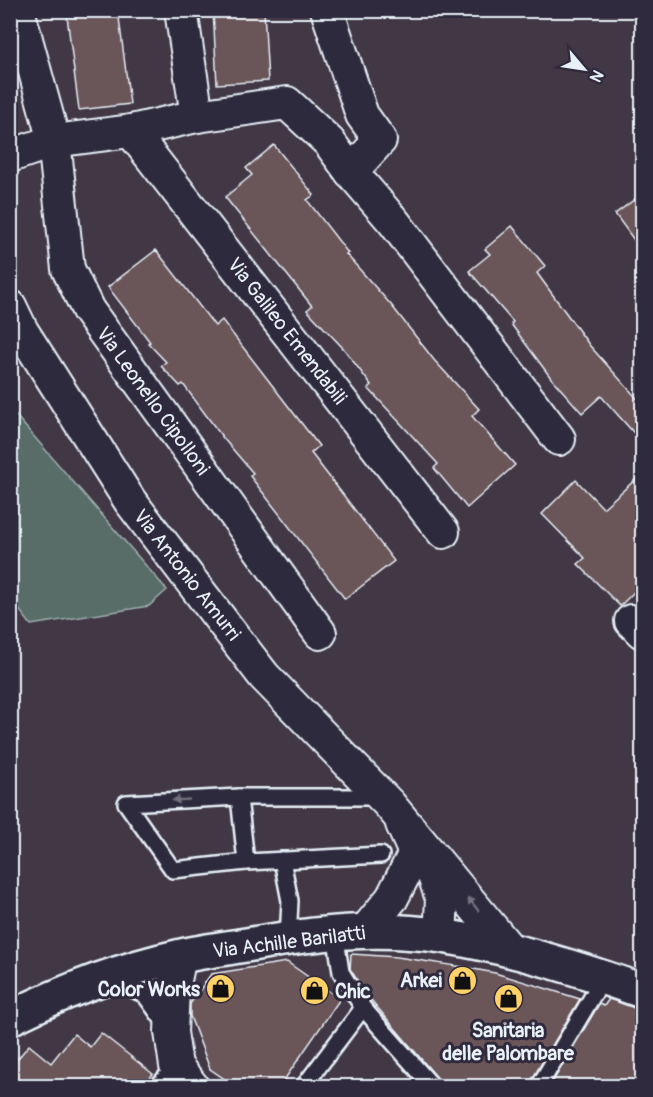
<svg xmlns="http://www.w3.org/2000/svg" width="653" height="1097" viewBox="0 0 653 1097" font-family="Pangolin,sans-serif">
<rect width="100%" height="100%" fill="#413745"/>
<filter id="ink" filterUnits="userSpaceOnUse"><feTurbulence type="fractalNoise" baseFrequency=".0167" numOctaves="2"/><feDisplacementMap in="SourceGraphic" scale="12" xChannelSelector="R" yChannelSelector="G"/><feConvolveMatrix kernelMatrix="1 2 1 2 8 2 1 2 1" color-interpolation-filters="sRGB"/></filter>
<g filter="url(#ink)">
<path fill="#596d67" stroke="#a0afb0" stroke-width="1.5" d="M 11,410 L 167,590 L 149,606 L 31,625 L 11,599 Z"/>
<g fill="#6a5559" stroke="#e8f1f8" stroke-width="1.5">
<path d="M 108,10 L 118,10 L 130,104 L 79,110 L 67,16 Z"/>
<path d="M 213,10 L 264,10 L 268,81 L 217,84 Z"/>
<path d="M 274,145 L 314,195 L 307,200 L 348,253 L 346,254 L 392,306 L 434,360 L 479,409 L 472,416 L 515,465 L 467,508 L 434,468 L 438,464 L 368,388 L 371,385 L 344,349 L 307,310 L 312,306 L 225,197 L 252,175 L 246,168 Z"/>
<path d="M 642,194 L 642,251 L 615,214 Z"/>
<path d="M 512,226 L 545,266 L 537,273 L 590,346 L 642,404 L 642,442 L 601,396 L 582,413 L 551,378 L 511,324 L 513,322 L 469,271 L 490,254 L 485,249 Z"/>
<path d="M 156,250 L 215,326 L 222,320 L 319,446 L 311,453 L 394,561 L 345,599 L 250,476 L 253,473 L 223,438 L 183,384 L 180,386 L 161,366 L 166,362 L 148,343 L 150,342 L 108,287 Z"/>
<path d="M 642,474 L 642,584 L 620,606 L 578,564 L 585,558 L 542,514 L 576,480 L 603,508 Z"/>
<path d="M 351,954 L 397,957 L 463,967 L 495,973 L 580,999 L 531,1081 L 529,1086 L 443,1086 L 439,1080 L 365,993 L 350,969 Z"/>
<path d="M 287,962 L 340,999 L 280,1086 L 235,1086 L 210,1069 L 190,1016 L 190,1004 L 211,974 Z"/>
<path d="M 609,999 L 632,1007 L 642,1014 L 642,1086 L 550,1086 L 599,1004 L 604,1006 Z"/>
<path d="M 101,1033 L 153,1074 L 143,1086 L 10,1086 L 10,1068 L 29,1045 L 51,1063 L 74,1034 L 90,1047 Z"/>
</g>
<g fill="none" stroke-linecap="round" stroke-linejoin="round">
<defs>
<g id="service">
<path d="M 239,797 L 246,862"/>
<path d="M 379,800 L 369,797 L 239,797 L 126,803 L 173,870 L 246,862 L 381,855"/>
<path d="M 282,860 L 290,901 L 288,938"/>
<path d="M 335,933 L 341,972 L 363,1008 L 432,1086"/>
<path d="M 119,983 L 145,995 L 168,1027"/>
<path d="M 158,1086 L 176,1066"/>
<path d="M 304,1086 L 363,1008"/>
<path d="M 539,1086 L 604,977"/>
</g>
<g id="minor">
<path d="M 18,10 L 54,141 L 68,269 L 88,310 L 320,633"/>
<path d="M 181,10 L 197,116"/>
<path d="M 327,10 L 362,115 L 380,140 L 351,172"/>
<path d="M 131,131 L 443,532"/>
<path d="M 10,156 L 54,141 L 131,131 L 197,116 L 287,103 L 329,142 L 351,172 L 394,222 L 559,439"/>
<path d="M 10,306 L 22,331 L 130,501 L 264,676 L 389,804 L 510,950"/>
<path d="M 631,621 L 642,632"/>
<path d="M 429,861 L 442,899 L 440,936"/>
<path d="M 366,930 L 392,898 L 415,853 L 402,824"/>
<path d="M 180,956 L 173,990 L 171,1032 L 176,1066 L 192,1086"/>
</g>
<path id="tertiary" d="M 10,1018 C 64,991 122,969 181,956 C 204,951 228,948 252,944 C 315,933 378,926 442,936 C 510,947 578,968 642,991"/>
</defs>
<use href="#service" stroke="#e8f1f8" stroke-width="20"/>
<use href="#minor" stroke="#e8f1f8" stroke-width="36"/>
<use href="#tertiary" stroke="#e8f1f8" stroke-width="38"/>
<use href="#service" stroke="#2f2a3d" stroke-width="15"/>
<use href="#minor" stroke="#2f2a3d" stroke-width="32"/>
<use href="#tertiary" stroke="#2f2a3d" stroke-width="33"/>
</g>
<defs><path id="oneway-solid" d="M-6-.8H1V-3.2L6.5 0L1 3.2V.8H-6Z" transform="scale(1.5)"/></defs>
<g fill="#70707e">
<use href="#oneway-solid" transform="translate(181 800) rotate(177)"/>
<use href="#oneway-solid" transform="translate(473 904) rotate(-129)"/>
</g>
</g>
<defs>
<symbol id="shop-disc" viewBox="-11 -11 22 22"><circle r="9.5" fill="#ffd166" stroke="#2f2a3d"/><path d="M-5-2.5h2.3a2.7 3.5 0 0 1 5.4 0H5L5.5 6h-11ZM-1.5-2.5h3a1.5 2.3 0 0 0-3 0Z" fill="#111"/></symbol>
</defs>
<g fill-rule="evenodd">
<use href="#shop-disc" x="446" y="964" width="33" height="33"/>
<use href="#shop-disc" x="204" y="972" width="33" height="33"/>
<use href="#shop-disc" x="298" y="974" width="33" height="33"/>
<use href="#shop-disc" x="492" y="982" width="33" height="33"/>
</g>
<g text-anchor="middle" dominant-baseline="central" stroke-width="6" stroke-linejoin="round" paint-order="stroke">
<g font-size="20" fill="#e8f1f8" stroke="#2f2a3d">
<text transform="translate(287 331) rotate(52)">Via Galileo Emendabili</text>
<text transform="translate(153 401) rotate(54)">Via Leonello Cipolloni</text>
<text transform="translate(187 575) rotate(52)">Via Antonio Amurri</text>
<text transform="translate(289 942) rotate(-7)">Via Achille Barilatti</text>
</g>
<g font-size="20" font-weight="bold" fill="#e8f1f8" stroke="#2f2a3d" text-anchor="end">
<text x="442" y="980">Arkei</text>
<text x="200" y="989">Color Works</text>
<text x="335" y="991" text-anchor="start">Chic</text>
<text x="508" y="1030" text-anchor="middle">Sanitaria<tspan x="508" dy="23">delle Palombare</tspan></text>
</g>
</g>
<rect width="653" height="1097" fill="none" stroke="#2f2a3d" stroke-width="36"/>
<rect x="18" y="18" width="617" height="1061" fill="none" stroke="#e8f1f8" stroke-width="2" filter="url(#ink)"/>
<g transform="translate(584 69) rotate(119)" stroke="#2f2a3d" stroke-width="4.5" paint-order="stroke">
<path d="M0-4.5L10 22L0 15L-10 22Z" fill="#e8f1f8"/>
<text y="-9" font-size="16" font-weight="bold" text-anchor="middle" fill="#e8f1f8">N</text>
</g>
</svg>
